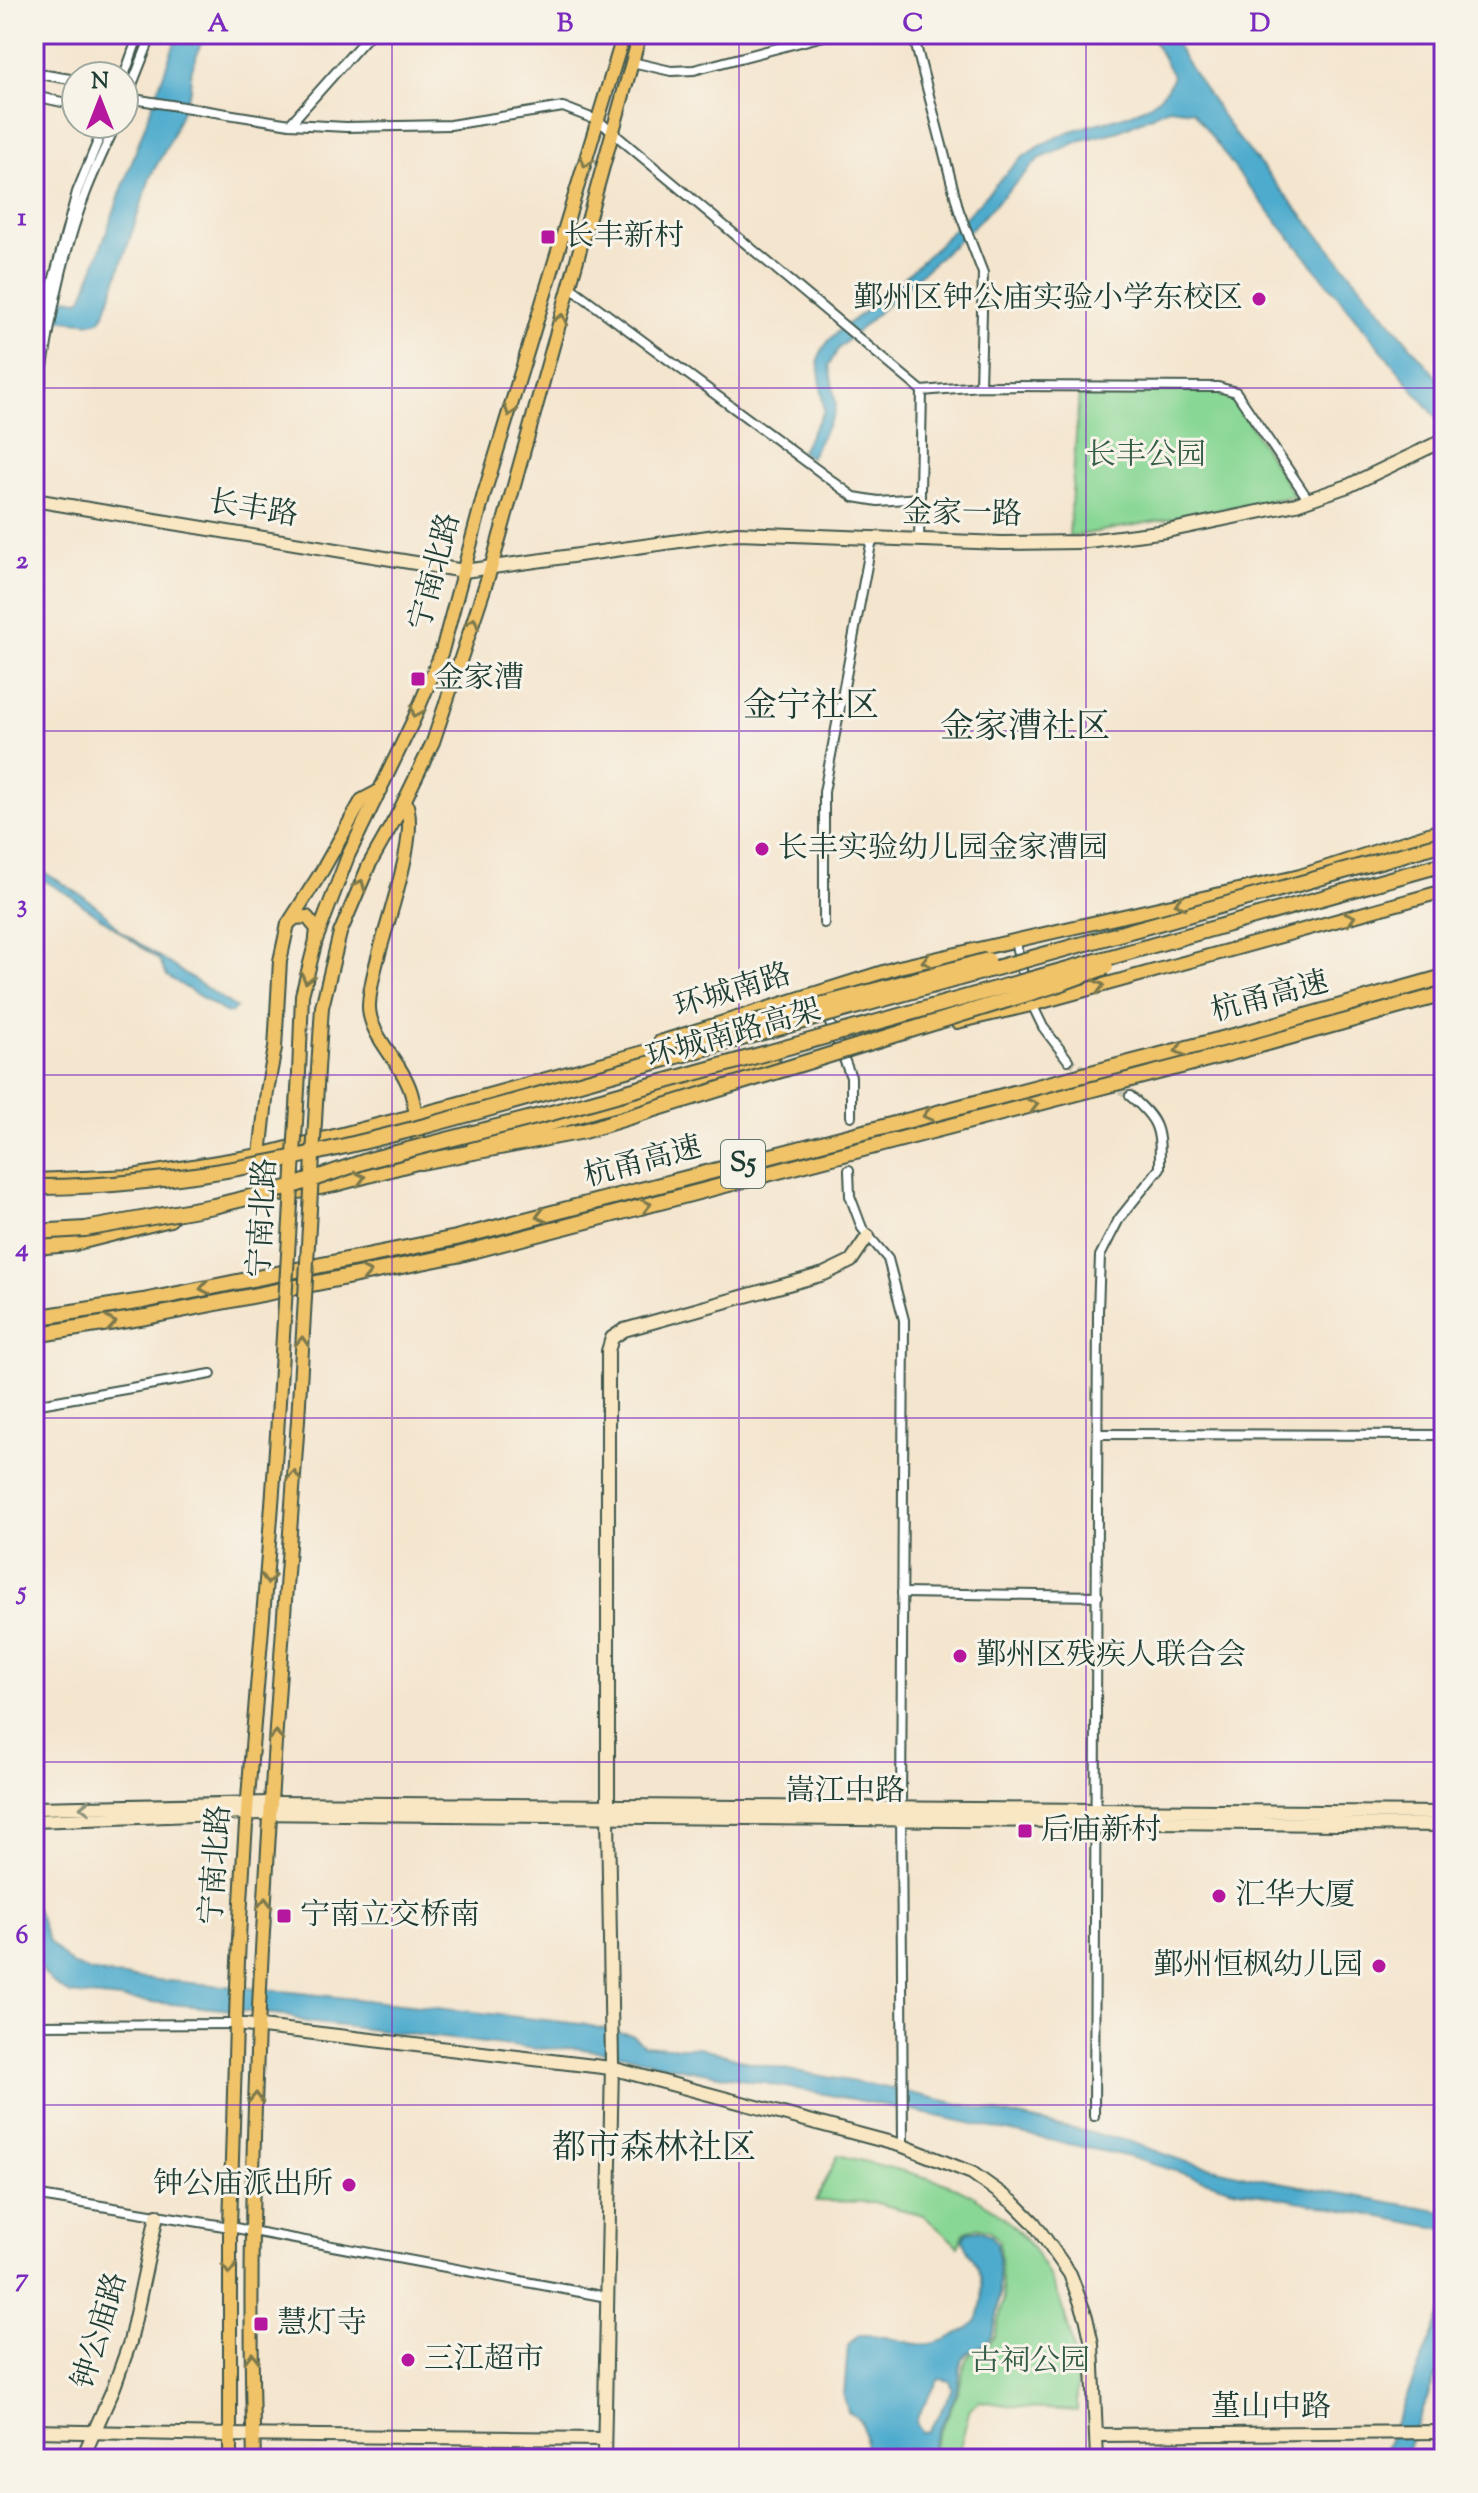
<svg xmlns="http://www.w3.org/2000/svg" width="1478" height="2493" viewBox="0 0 1478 2493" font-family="'Sorts Mill Goudy','Noto Serif SC',serif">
<rect width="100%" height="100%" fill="#f7f3e8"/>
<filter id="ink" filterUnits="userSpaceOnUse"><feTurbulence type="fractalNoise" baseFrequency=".0125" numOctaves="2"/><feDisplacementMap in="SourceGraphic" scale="16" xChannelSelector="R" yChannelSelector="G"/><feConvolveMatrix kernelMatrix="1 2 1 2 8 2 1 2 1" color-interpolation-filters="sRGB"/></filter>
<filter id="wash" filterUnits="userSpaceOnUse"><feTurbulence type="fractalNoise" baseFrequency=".006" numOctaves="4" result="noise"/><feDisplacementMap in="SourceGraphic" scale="32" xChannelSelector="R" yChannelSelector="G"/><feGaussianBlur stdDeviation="1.8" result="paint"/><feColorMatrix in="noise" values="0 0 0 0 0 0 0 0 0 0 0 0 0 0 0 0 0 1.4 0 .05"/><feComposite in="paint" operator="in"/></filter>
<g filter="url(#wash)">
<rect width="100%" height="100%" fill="#f4e5ce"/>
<g fill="#89d795" stroke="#548a64" stroke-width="2">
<path d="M 1228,390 L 1294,496 L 1069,537 L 1079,392 Z"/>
<path d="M 838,2155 C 876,2165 940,2177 973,2196 C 1051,2240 1079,2327 1077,2411 L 1026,2408 L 980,2401 L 970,2408 L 957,2459 L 931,2459 L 935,2443 L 959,2391 L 965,2362 L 969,2355 L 989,2344 L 995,2335 L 1003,2303 L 999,2241 L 991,2231 L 978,2227 L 965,2231 L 958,2246 L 923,2215 L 873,2202 L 816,2201 Z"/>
</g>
<g fill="#4eabcd" stroke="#367480" stroke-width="2" fill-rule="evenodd">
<path d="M 178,34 L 204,34 L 191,72 L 190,90 L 169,143 L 151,175 L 105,313 L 99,321 L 93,323 L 34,317 L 34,293 L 79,300 L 83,297 Z"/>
<path d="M 1150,34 L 1175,34 L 1176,44 L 1182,55 L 1234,133 L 1444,386 L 1444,427 L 1242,178 L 1193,111 L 1169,108 L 1119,131 L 1082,140 L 1039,159 L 974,226 L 839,348 L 829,365 L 836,404 L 834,414 L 810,458 L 801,451 L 824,411 L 818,360 C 825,335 855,320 873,305 C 909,275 943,241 975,207 C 992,190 1008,168 1027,154 C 1038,147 1052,139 1064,134 C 1100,118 1158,119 1173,76 Z"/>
<path d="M 34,866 C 63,885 100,902 119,930 L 236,1008 L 231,1013 L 225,1012 L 167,976 L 159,960 L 72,897 L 34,874 Z"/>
<path d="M 34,1902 L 49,1942 L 72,1965 L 89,1971 L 124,1977 L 291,1992 L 581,2024 L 632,2035 L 644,2045 L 667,2047 L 699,2047 L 752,2063 L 892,2089 L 1128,2141 L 1187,2162 L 1246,2176 L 1444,2212 L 1444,2229 L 1233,2189 L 1130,2157 L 879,2104 L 653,2063 L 624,2055 L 575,2048 L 537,2049 L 307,2022 L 284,2015 L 70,1994 C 27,1971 34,1944 34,1902 Z"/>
<path d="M 979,2230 L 991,2235 L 997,2244 C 999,2276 1003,2306 991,2336 C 987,2347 974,2347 966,2354 C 958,2362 961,2379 957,2390 C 949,2414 934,2434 928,2459 L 865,2459 C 865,2439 869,2421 848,2412 L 844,2396 L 848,2346 L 859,2335 C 881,2334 891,2339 911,2343 C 934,2349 959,2335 977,2321 C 984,2302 985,2281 975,2262 C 971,2254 965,2249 963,2239 L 967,2232 ZM 939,2379 L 950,2381 L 953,2389 L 929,2431 L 922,2432 L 916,2423 L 918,2415 Z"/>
<path d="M 1444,2306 L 1444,2354 L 1404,2459 L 1381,2459 Z"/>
</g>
</g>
<g filter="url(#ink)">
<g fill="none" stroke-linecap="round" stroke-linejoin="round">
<path stroke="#c9c3af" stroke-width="8" stroke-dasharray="8 4" stroke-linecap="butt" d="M 1068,1060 L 1130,1096"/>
<defs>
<g id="street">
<path d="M 913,34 L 959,211 L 983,273 L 980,386"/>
<path d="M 632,62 L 671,71 L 694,70 L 831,34"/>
<path d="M 34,73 L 76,80"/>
<path d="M 124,76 L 139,34"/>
<path d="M 34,96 L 76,105"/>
<path d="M 127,98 L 290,124 L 346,127 L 450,125 L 563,107 L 599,121 L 922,391 L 919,541"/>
<path d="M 124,105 L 152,34"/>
<path d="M 290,124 L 370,34"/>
<path d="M 570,287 L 854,497 L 878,501 L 920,498"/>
<path d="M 34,375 L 43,319 L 77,192 L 105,124"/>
<path d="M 922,391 L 980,386 L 1218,387 L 1236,392 L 1308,499"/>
<path d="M 34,425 C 46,347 57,266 86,192 C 95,169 106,146 116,124"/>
<path d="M 824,923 L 824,792 L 872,539"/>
<path d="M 1015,941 L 1025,983"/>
<path d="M 1030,1000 L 1043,1027 L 1068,1060"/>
<path d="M 826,1013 L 851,1077 L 851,1116"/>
<path d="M 849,1170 L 850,1196 L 862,1228 L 888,1259 L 904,1320 L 901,1807 L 903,2146"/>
<path d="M 34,1405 L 211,1374"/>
<path d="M 1098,1434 L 1444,1435"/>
<path d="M 902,1593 L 1098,1596"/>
<path d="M 34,2025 L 236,2024"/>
<path d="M 1094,2116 L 1098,1311 L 1100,1256 L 1119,1219 L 1160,1168 C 1160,1130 1160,1121 1130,1096"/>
<path d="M 34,2195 L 230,2227 L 607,2297"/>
</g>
<g id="secondary">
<path d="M 124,98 L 127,98"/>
<path d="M 34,500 L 464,571 L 737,533 L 1002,543 L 1079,542 L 1167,531 L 1296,504 L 1348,486 L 1444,440"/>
<path d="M 34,1808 L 271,1803 L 1444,1813"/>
<path d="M 34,1821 L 246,1813 L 1444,1825"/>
<path d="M 236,2020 L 236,2024 L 611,2068 L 903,2146 L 972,2173 L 1014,2203 L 1034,2223 L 1070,2274 L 1086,2317 L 1092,2344 L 1097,2459"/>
<path d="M 34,2431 L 229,2435 L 604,2439"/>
<path d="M 1098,2435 L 1444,2432"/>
<path d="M 82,2459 L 114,2387 L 130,2342 L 157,2215"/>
<path d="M 604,2459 L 612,2064 L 608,1816 L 608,1351 L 612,1338 L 624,1330 L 824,1274 L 851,1261 L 868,1236"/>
</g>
<g id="primary">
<path d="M 405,800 C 424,841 371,953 369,1005 C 368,1033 396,1057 407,1082 C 417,1103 417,1131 420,1155"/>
<path d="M 316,938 L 317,929 L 307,917 L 295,918 L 288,924 L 322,871 L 362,800 L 381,790"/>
<path d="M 957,1022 L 1031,1005 L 1444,891"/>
<path d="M 660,1042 L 899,967 L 1300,876 L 1444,829"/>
<path d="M 318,1069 L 322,1007 L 340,933 L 369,865 L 399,812 L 433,742 L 491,568 L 640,34"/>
<path d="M 299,1073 L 302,995 L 316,940 L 348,856 L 414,719 L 442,651 L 484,494 L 624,34"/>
<path d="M 473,1147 L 595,1111 L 775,1065"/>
<path d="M 34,1180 L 132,1176 L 260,1155 L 459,1104"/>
<path d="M 283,1195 L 335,1185 L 428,1160"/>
<path d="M 262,1199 L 260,1155 L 267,1091 L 275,1048 L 280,961 L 288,924"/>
<path d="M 236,2020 C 241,1818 266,1618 278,1418"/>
<path d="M 230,2459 L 230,2227 L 236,2024"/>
<path d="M 254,2459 C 242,2112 274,1766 298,1420"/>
</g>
<g id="highway">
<path d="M 452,1106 L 691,1040"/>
<path d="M 421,1162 L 584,1131"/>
<path d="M 34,1247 L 71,1244 L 170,1219"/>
<path d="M 34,1318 L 143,1301 L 456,1238 L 1245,1033 L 1444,977"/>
<path d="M 34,1335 L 146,1317 L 457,1255 L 1246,1049 L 1444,994"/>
</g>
</defs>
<use href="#street" stroke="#3f564b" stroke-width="12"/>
<use href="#secondary" stroke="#3f564b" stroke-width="16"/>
<use href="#primary" stroke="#3f564b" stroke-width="16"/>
<use href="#highway" stroke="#3f564b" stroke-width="18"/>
<use href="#street" stroke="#fff" stroke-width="8"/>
<use href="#secondary" stroke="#f9e7c3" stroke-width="12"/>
<use href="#primary" stroke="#f0c369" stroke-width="12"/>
<use href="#highway" stroke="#f0c369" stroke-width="14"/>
<defs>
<g id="primary-bridge">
<path d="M 278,1418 L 299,1073"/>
<path d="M 298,1420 L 318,1069"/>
</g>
<g id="highway-bridge">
<path d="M 691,1040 L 988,960"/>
<path d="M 584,1131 L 1056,985 L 1106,967"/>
<path d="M 34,1187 C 241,1188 450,1118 648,1064 C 914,991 1179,918 1444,843"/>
<path d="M 34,1232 L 85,1229 L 214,1206 L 287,1188 L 369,1160 L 555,1112 L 1444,864"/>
</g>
</defs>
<use href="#primary-bridge" stroke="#3f564b" stroke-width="16" stroke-linecap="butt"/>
<use href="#highway-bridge" stroke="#3f564b" stroke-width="18" stroke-linecap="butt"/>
<use href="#primary-bridge" stroke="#f0c369" stroke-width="12"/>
<use href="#highway-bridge" stroke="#f0c369" stroke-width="14"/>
</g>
<defs><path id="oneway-chevron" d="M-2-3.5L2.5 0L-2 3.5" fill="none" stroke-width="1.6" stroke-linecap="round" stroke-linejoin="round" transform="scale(2)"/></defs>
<g stroke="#7d794c">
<use href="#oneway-chevron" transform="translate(586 162) rotate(107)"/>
<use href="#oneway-chevron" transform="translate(561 319) rotate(-74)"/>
<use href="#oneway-chevron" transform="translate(510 411) rotate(107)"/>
<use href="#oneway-chevron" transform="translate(473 623) rotate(-71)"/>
<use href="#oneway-chevron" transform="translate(416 712) rotate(113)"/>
<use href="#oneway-chevron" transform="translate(360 885) rotate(-67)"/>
<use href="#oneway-chevron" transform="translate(1180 903) rotate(167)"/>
<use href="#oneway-chevron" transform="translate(1350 918) rotate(-16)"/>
<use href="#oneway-chevron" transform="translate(927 961) rotate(167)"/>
<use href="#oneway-chevron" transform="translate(307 978) rotate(104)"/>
<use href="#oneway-chevron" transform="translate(1099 986) rotate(-15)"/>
<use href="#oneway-chevron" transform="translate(1180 1050) rotate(165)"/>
<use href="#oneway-chevron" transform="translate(1033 1105) rotate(-15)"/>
<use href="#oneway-chevron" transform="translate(928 1115) rotate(165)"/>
<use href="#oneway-chevron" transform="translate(360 1178) rotate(-15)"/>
<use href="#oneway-chevron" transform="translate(646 1205) rotate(-15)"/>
<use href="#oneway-chevron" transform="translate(541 1216) rotate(165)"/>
<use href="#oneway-chevron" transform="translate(366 1273) rotate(-11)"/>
<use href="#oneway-chevron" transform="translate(205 1288) rotate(169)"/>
<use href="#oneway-chevron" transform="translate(111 1323) rotate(-9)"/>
<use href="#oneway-chevron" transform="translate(302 1342) rotate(-87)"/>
<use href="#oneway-chevron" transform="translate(294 1476) rotate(-86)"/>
<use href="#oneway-chevron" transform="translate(268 1579) rotate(95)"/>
<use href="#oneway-chevron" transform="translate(276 1736) rotate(-86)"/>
<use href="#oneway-chevron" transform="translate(265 1903) rotate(-87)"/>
<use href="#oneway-chevron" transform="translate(256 2098) rotate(-88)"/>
<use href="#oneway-chevron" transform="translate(229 2269) rotate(90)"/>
<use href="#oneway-chevron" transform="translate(252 2358) rotate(-91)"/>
</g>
<use stroke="#8c927c" href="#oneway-chevron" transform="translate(85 1807) rotate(179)"/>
</g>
<path fill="none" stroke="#7b2cbf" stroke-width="2" stroke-opacity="0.55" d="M 392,34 L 392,2459M 739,34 L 739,2459M 1086,34 L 1086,2459M 34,388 L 1444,388M 34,731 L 1444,731M 34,1075 L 1444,1075M 34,1418 L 1444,1418M 34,1762 L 1444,1762M 34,2105 L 1444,2105"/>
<g fill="#b5179e" stroke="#f7f3e8" stroke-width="3">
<rect x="540" y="229" width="16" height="16" rx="4"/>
<circle cx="1259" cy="299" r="8"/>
<rect x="410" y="671" width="16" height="16" rx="4"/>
<circle cx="762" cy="849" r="8"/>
<circle cx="960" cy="1656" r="8"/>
<rect x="1017" y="1823" width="16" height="16" rx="4"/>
<circle cx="1219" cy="1896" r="8"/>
<rect x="276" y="1908" width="16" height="16" rx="4"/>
<circle cx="1379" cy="1966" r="8"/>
<circle cx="349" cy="2185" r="8"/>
<rect x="253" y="2316" width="16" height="16" rx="4"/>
<circle cx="408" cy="2360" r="8"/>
</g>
<g text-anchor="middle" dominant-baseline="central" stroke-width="6" stroke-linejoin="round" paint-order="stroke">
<rect fill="#f7f3e8" stroke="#60746a" stroke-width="2" x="721" y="1140" width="44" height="48" rx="6"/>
<g font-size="28" font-weight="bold" fill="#1f3d34">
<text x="743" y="1164">S5</text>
</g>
<g font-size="30" fill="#1f3d34" stroke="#f7f3e8" text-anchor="start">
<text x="564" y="237">长丰新村</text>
<text x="1243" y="299" text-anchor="end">鄞州区钟公庙实验小学东校区</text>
<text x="434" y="679">金家漕</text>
<text x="778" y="849">长丰实验幼儿园金家漕园</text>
<text x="976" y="1656">鄞州区残疾人联合会</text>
<text x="1041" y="1831">后庙新村</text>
<text x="1235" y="1896">汇华大厦</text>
<text x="300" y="1916">宁南立交桥南</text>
<text x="1363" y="1966" text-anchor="end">鄞州恒枫幼儿园</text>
<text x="333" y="2185" text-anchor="end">钟公庙派出所</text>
<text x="277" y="2324">慧灯寺</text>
<text x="424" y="2360">三江超市</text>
</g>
<g font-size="30" fill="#345c47" stroke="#f7f3e8">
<text x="1146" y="456">长丰公园</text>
<text x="1030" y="2362">古祠公园</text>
</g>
<g font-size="30" fill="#1f3d34" stroke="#f7f3e8">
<text transform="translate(253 510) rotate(9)">长丰路</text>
<text transform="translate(962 515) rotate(1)">金家一路</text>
<text transform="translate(436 572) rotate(-75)">宁南北路</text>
<text transform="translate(733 992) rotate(-17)">环城南路</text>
<text transform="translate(1270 998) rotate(-15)">杭甬高速</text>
<text transform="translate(734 1035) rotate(-16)">环城南路高架</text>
<text transform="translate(643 1163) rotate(-15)">杭甬高速</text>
<text transform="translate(264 1218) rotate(-87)">宁南北路</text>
<text x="845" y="1792">嵩江中路</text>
<text transform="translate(217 1865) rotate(-86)">宁南北路</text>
<text transform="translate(101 2331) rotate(-73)">钟公庙路</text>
<text x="1271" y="2408">堇山中路</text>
</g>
<g font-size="34" fill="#1f3d34" stroke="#f7f3e8">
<text x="811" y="707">金宁社区</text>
<text x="1025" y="728">金家漕社区</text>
<text x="654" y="2149">都市森林社区</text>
</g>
</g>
<rect width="1478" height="2493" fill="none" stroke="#f7f3e8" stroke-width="88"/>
<g transform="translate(100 100)"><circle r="38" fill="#f7f3e8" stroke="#a1aaa0" stroke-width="2"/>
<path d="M0-6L14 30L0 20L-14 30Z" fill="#b5179e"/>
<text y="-12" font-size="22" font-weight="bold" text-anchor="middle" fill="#1f3d34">N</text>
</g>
<rect x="44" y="44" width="1390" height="2405" fill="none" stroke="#7b2cbf" stroke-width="3"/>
<g font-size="26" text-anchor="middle" font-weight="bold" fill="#7b2cbf">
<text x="218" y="31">A</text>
<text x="565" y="31">B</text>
<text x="913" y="31">C</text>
<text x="1260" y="31">D</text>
<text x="22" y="225">1</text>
<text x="22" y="568">2</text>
<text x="22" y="912">3</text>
<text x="22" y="1256">4</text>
<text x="22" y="1599">5</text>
<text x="22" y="1943">6</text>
<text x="22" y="2286">7</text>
</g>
</svg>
